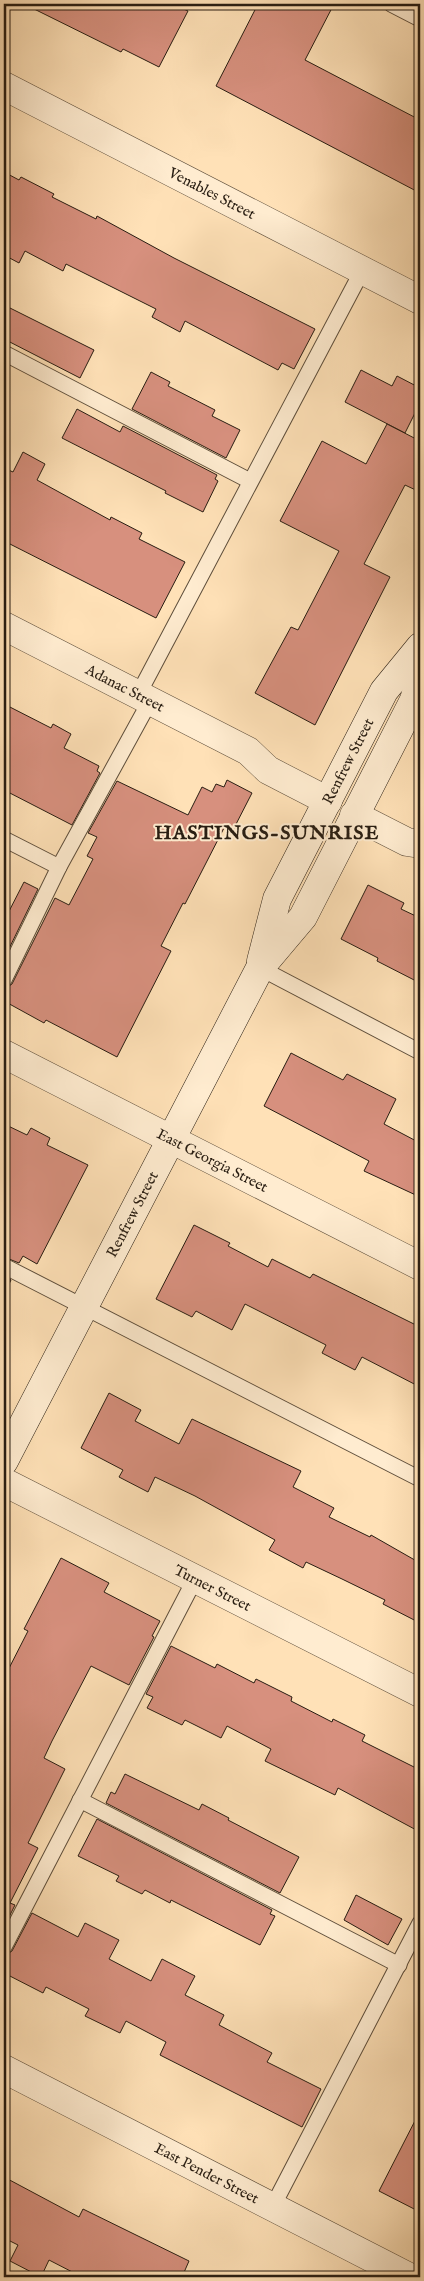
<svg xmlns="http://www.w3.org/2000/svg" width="424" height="2281" viewBox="0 0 424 2281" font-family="'IM FELL English',serif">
<rect width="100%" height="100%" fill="#ffe1b7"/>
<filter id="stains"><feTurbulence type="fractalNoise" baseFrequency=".004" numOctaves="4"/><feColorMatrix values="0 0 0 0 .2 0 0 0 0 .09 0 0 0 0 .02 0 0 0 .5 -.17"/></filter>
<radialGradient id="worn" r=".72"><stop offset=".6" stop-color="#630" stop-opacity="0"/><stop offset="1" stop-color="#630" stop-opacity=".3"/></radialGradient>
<g fill="#d7907e" stroke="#281d12">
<path d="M 24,4 L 173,4 L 188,11 L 159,67 L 123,49 L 121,52 Z"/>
<path d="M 258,4 L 334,4 L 305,60 L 420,120 L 420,193 L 216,86 Z"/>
<path d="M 4,172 L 19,180 L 21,177 L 54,194 L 52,197 L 96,219 L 97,216 L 174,258 L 315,329 L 294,369 L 282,363 L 278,370 L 185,321 L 180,332 L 152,317 L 156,309 L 66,264 L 63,271 L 25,251 L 19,263 L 4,255 Z"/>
<path d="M 4,305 L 94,350 L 80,378 L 4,339 Z"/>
<path d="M 361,370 L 392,386 L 397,376 L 420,388 L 420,403 L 405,433 L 345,402 Z"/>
<path d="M 151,372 L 170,382 L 168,386 L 215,410 L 212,416 L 240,430 L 226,458 L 132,409 Z"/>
<path d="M 77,409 L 120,432 L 123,426 L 217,475 L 215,479 L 218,481 L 203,512 L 165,493 L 166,491 L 62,438 Z"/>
<path d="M 387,424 L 420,441 L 420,492 L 405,485 L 364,564 L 390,577 L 315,725 L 255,693 L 291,627 L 298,630 L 339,551 L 280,521 L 322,441 L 366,464 Z"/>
<path d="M 23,452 L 45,464 L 37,480 L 110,520 L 111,517 L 142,533 L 139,539 L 185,562 L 156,618 L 4,541 L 4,468 L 13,472 Z"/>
<path d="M 4,704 L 51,728 L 53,724 L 71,734 L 64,748 L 99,766 L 97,771 L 100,773 L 72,825 L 4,790 Z"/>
<path d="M 227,780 L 252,793 L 232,832 L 224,828 L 185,904 L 183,903 L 161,946 L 171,951 L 117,1057 L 46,1020 L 44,1023 L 4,1001 L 4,989 L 12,984 L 55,898 L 69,905 L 93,859 L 87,856 L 97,837 L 88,833 L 117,781 L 188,815 L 202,787 L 212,792 L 216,784 L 224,787 Z"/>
<path d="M 24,882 L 38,889 L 4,959 L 4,921 Z"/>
<path d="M 368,885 L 404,903 L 401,909 L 420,918 L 420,983 L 377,961 L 378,958 L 341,939 Z"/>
<path d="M 291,1053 L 343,1080 L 347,1074 L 396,1099 L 384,1124 L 420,1143 L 420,1197 L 364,1171 L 369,1161 L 264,1106 Z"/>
<path d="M 4,1124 L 27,1135 L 31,1128 L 50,1138 L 47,1145 L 88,1165 L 37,1264 L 23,1256 L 19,1263 L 4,1257 Z"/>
<path d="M 194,1225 L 230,1243 L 228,1246 L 268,1267 L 272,1259 L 310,1278 L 313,1274 L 420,1327 L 420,1387 L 362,1357 L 355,1370 L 322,1353 L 326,1345 L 245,1304 L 232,1330 L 196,1311 L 192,1317 L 156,1299 Z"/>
<path d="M 4,1276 L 11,1280 L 4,1294 Z"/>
<path d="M 109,1393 L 141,1410 L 135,1421 L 179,1444 L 192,1419 L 301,1471 L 293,1487 L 334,1508 L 329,1517 L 370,1537 L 371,1535 L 420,1563 L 420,1623 L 383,1604 L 385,1600 L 342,1579 L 306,1562 L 303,1568 L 269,1550 L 275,1540 L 195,1496 L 155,1477 L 148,1492 L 119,1477 L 123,1470 L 81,1448 Z"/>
<path d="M 61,1558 L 109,1583 L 104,1592 L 160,1621 L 152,1636 L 154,1637 L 129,1685 L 91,1666 L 52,1741 L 44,1758 L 65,1769 L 28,1843 L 38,1848 L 10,1903 L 15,1905 L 4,1927 L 4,1678 L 28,1631 L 24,1629 Z"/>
<path d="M 171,1646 L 215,1668 L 217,1664 L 254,1683 L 256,1679 L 292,1697 L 291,1701 L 332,1722 L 333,1719 L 365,1735 L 362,1741 L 420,1770 L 420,1832 L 338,1788 L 335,1795 L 265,1761 L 271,1749 L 227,1726 L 221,1738 L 185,1720 L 182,1725 L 147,1708 L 153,1697 L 146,1694 Z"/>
<path d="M 125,1774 L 199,1810 L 202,1804 L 229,1818 L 228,1820 L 299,1857 L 280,1893 L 106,1803 L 111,1792 L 115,1794 Z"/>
<path d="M 97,1819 L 272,1910 L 270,1914 L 275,1916 L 260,1945 L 171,1900 L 170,1903 L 145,1890 L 142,1894 L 116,1881 L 119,1876 L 78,1856 Z"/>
<path d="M 356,1895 L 402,1919 L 388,1945 L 344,1920 Z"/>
<path d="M 32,1913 L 78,1937 L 85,1923 L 119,1940 L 109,1959 L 151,1981 L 162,1959 L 195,1976 L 185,1995 L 224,2015 L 219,2025 L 272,2053 L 267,2062 L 321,2089 L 302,2127 L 160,2055 L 166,2042 L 126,2021 L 120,2033 L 85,2016 L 89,2009 L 46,1987 L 43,1993 L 4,1973 L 4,1956 L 12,1951 Z"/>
<path d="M 420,2111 L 420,2212 L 379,2191 Z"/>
<path d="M 4,2177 L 79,2217 L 83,2209 L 189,2261 L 182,2277 L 82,2277 L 49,2260 L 41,2277 L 10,2261 L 18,2245 L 4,2238 Z"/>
</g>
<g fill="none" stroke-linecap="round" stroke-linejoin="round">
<defs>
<g id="lane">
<path d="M 391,4 L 420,19"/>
<path d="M 4,353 L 250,481"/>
<path d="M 138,695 L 362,271"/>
<path d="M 4,839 L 59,867"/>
<path d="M 260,968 L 420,1052"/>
<path d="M 4,980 L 59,867 L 150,701"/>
<path d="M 4,1266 L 420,1479"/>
<path d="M 80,1800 L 399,1965"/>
<path d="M 4,1947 L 195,1579"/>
<path d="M 273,2206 L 420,1923"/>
</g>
<g id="street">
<path id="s1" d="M 4,86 L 420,300"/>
<path id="s2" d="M 4,626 L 248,751 L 268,770 L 328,801"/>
<path d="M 354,815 L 407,842 L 420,844"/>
<path id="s3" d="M 4,1054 L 420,1266"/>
<path id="s4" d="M 4,1482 L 420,1693"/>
<path id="s5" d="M 4,2069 L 409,2277"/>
</g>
<g id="secondary">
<path id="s6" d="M 261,961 L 277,899 L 384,691 L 420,647"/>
<path id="s7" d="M 4,1461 L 260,968 L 303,917 L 414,700 L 420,678"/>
</g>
</defs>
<use href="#lane" stroke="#5e4e3b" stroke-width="17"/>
<use href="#street" stroke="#5e4e3b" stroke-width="29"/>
<use href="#secondary" stroke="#281d12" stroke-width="29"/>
<use href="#lane" stroke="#ffecd0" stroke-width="15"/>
<use href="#street" stroke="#ffecd0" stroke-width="28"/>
<use href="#secondary" stroke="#ffecd0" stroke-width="28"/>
</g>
<g text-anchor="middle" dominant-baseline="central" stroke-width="4" stroke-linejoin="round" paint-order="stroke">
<g font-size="15" fill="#281d12" stroke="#ffecd0">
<text stroke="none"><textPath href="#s1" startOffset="234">Venables Street</textPath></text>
<text stroke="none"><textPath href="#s2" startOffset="136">Adanac Street</textPath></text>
<text stroke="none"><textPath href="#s6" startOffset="219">Renfrew Street</textPath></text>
<text stroke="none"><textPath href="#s3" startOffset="234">East Georgia Street</textPath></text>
<text stroke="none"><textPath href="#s7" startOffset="278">Renfrew Street</textPath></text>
<text stroke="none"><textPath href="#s4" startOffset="234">Turner Street</textPath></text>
<text stroke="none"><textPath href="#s5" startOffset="228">East Pender Street</textPath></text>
</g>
<g font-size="20" font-weight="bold" letter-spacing="1" fill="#281d12" stroke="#ffecd0">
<text x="267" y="833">HASTINGS-SUNRISE</text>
</g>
</g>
<rect width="424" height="2281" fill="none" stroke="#ffe1b7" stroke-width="20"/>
<rect x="5" y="5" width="414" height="2271" fill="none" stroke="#281d12" stroke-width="2.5"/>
<rect x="10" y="10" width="404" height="2261" fill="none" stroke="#281d12"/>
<rect width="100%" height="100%" filter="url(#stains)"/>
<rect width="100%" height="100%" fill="url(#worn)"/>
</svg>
